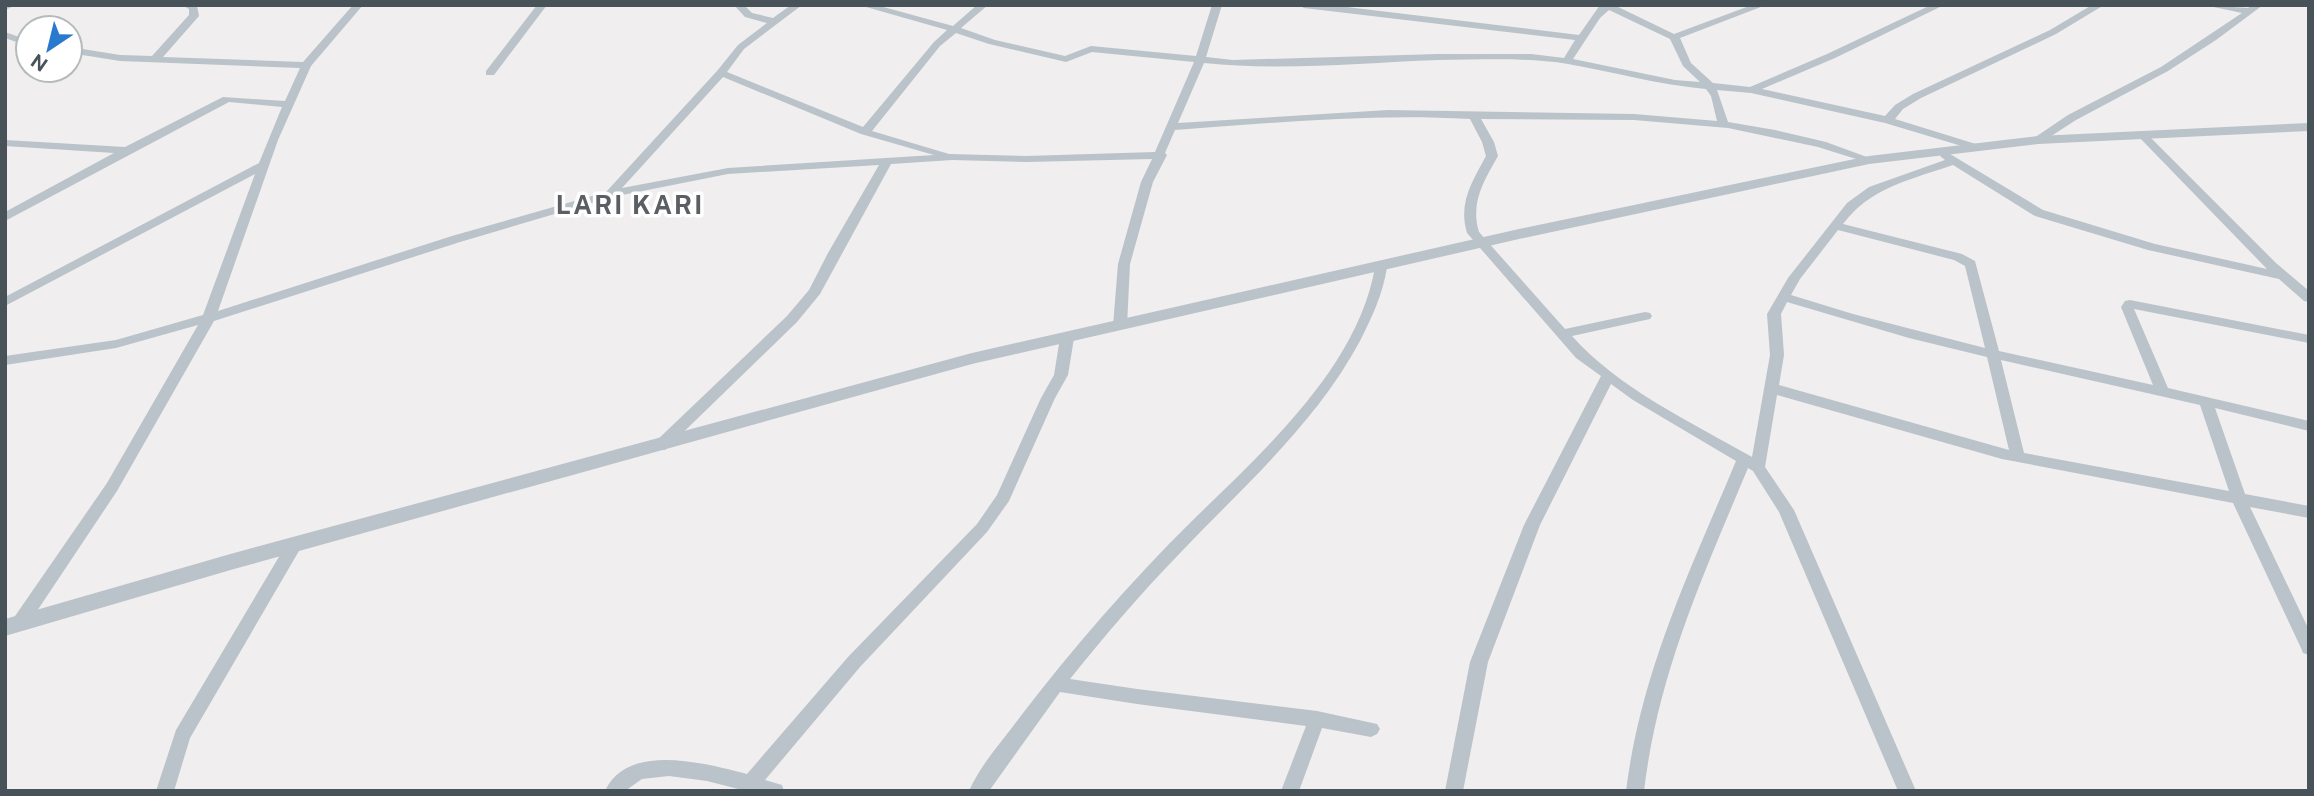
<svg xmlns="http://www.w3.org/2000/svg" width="2314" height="796" viewBox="0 0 2314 796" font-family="'Public Sans',sans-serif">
<rect width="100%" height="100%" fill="#f0eeee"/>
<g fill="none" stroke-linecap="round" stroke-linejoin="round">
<g fill="#bac3c9" fill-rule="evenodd">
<path d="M 5,5 L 16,5 L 5,10 Z"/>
<path d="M 182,5 L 197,6 L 199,16 L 163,57 L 303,62 L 353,5 L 363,5 L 311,66 L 278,140 L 218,311 L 452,236 L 606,192 L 717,71 L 738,45 L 767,23 L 745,17 L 734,5 L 744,5 L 752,13 L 773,18 L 791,5 L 802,5 L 744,49 L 727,72 L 863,127 L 934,42 L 947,30 L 859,5 L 876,5 L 953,26 L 977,5 L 988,5 L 961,28 L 995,40 L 1065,56 L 1091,46 L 1196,56 L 1212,5 L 1222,5 L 1206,57 L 1233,60 L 1438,54 L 1531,54 L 1564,58 L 1575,40 L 1304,8 L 1299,5 L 1330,5 L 1579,35 L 1600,5 L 1614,5 L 1674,34 L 1752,5 L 1766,5 L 1680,38 L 1691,63 L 1713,83 L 1750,87 L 1827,54 L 1931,5 L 1944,5 L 1835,58 L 1762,89 L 1885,116 L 1895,105 L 1913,94 L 2050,30 L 2092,5 L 2104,5 L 2056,34 L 1921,98 L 1903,109 L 1895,119 L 1979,145 L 1979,149 L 1975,150 L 1885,123 L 1751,93 L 1717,90 L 1728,122 L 1775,130 L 1826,142 L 1875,160 L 1869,163 L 1818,147 L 1728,128 L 1634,120 L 1481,119 L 1494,142 L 1498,156 C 1484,181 1470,202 1479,232 L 1565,329 L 1645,312 L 1650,313 L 1652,316 L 1650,319 L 1572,336 C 1619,389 1691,422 1752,457 L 1770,355 L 1767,314 L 1788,278 L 1847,203 L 1869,187 L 1945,160 L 1940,156 L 1942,154 L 1950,154 L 2043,210 L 2155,244 L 2267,269 L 2137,135 L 2142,132 L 2146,133 L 2276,263 L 2309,291 L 2309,302 L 2304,301 L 2279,279 L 2148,250 L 2035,216 L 1953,165 C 1910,180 1871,187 1843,224 L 1962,254 L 1975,261 L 1999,351 L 2153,385 L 2121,307 L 2125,301 L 2130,300 L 2309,335 L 2309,343 L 2134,309 L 2168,388 L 2309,421 L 2309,431 L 2215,408 L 2245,494 L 2309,506 L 2309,518 L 2250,507 L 2309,630 L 2309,655 L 2303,653 L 2301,648 L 2233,503 L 2002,459 L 1777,395 L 1765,467 L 1794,510 L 1916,791 L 1898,791 L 1779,512 L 1753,471 L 1748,468 C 1703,576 1658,673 1644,791 L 1626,791 C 1641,671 1690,571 1736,461 L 1633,400 L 1611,384 L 1540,525 L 1488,662 L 1463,791 L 1445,791 L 1470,662 L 1524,525 L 1601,376 L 1576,358 L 1467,233 C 1458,203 1472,182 1486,156 L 1482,142 L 1470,119 C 1371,113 1274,123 1175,130 L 1165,153 L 1167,155 L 1153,182 L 1130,264 L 1127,326 L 1120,330 L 1113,326 L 1118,264 L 1141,182 L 1152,159 L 1026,162 L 952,160 L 891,164 L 820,294 L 797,322 L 665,450 L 655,450 L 653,446 L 655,442 L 787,316 L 809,290 L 828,253 L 879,165 L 728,174 L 612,197 L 460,242 L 214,321 L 117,491 L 25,629 L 19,631 L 13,629 L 11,624 L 13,619 L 107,483 L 198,325 L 116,348 L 5,365 L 5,356 L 116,340 L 203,315 L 255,174 L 5,306 L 5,297 L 259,163 L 282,107 L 229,102 L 5,221 L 5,212 L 114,153 L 5,146 L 5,140 L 125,147 L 223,97 L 285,101 L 300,68 L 120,61 L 70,53 L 70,47 L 120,55 L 152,56 L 189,15 L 189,9 ZM 1609,10 L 1670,39 L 1683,66 L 1700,82 L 1675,80 L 1573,59 L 1600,18 ZM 956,33 L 989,44 L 1066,62 L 1092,52 L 1194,62 L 1155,152 L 1026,156 L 949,154 L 872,131 L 940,46 ZM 1438,60 C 1481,60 1525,57 1568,64 C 1614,72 1659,85 1706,89 L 1711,96 L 1717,121 L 1634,114 L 1388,110 L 1178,123 L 1204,63 C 1281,71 1361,63 1438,60 ZM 723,77 L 861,134 L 934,155 L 728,168 L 622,188 ZM 1838,230 L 1954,260 L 1965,266 L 1985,348 L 1853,314 L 1791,295 L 1800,279 ZM 1787,302 L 1909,338 L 1987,357 L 2009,450 L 1779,385 L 1784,355 L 1781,314 ZM 2001,360 L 2200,405 L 2229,491 L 2024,453 Z"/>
<path d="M 537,5 L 547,5 L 494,75 L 486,75 L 486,71 Z"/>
<path d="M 2204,5 L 2248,8 L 2252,5 L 2263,5 L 2216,40 L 2168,71 L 2076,120 L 2042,142 L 2034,142 L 2034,138 L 2068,115 L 2161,67 L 2242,13 Z"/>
<path d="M 5,32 L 28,40 L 28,46 L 5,38 Z"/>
<path d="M 1381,263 L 1387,267 C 1383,294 1372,317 1360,341 C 1315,424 1246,484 1182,551 C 1143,591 1106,634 1070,679 L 1137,689 L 1317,711 L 1377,724 L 1380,729 L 1377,734 L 1371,737 L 1322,728 L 1299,791 L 1281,791 L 1306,726 L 1137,704 L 1060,692 L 989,791 L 969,791 C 981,764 1003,740 1020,717 C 1073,648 1130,582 1192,521 C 1261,453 1358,368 1375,267 Z"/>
<path d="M 1067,334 L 1074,338 L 1068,375 L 1055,398 L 1009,501 L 987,532 L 860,667 L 765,780 L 782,785 L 784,791 L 746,791 L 707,781 L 669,776 L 642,779 L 625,791 L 605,791 C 628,741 707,764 747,774 L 848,657 L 977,524 L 997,495 L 1041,398 L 1054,375 L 1060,338 Z"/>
<path d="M 295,538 L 301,540 L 303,544 L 190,738 L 174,791 L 156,791 L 176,730 L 289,540 Z"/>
</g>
<path fill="#bac3c9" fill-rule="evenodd" d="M 2309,123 L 2309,131 L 2038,144 L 1869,164 L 1519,239 L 972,364 L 234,569 L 5,636 L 5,619 L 234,553 L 972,353 L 1519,229 L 1869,156 L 2038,136 Z"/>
</g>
<g text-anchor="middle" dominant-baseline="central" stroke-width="7" stroke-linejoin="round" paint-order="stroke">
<g font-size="26" font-weight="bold" letter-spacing="2" fill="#5b5e62" stroke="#fff">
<text x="630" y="204">LARI KARI</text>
</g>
</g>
<rect width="2314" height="796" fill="none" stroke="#475259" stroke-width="14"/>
<g transform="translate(49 49) rotate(215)"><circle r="33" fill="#ffffff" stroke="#b5babd" stroke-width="2"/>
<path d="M0-5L12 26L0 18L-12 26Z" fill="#297acf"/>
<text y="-10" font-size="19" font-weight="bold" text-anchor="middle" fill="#475259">N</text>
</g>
</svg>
